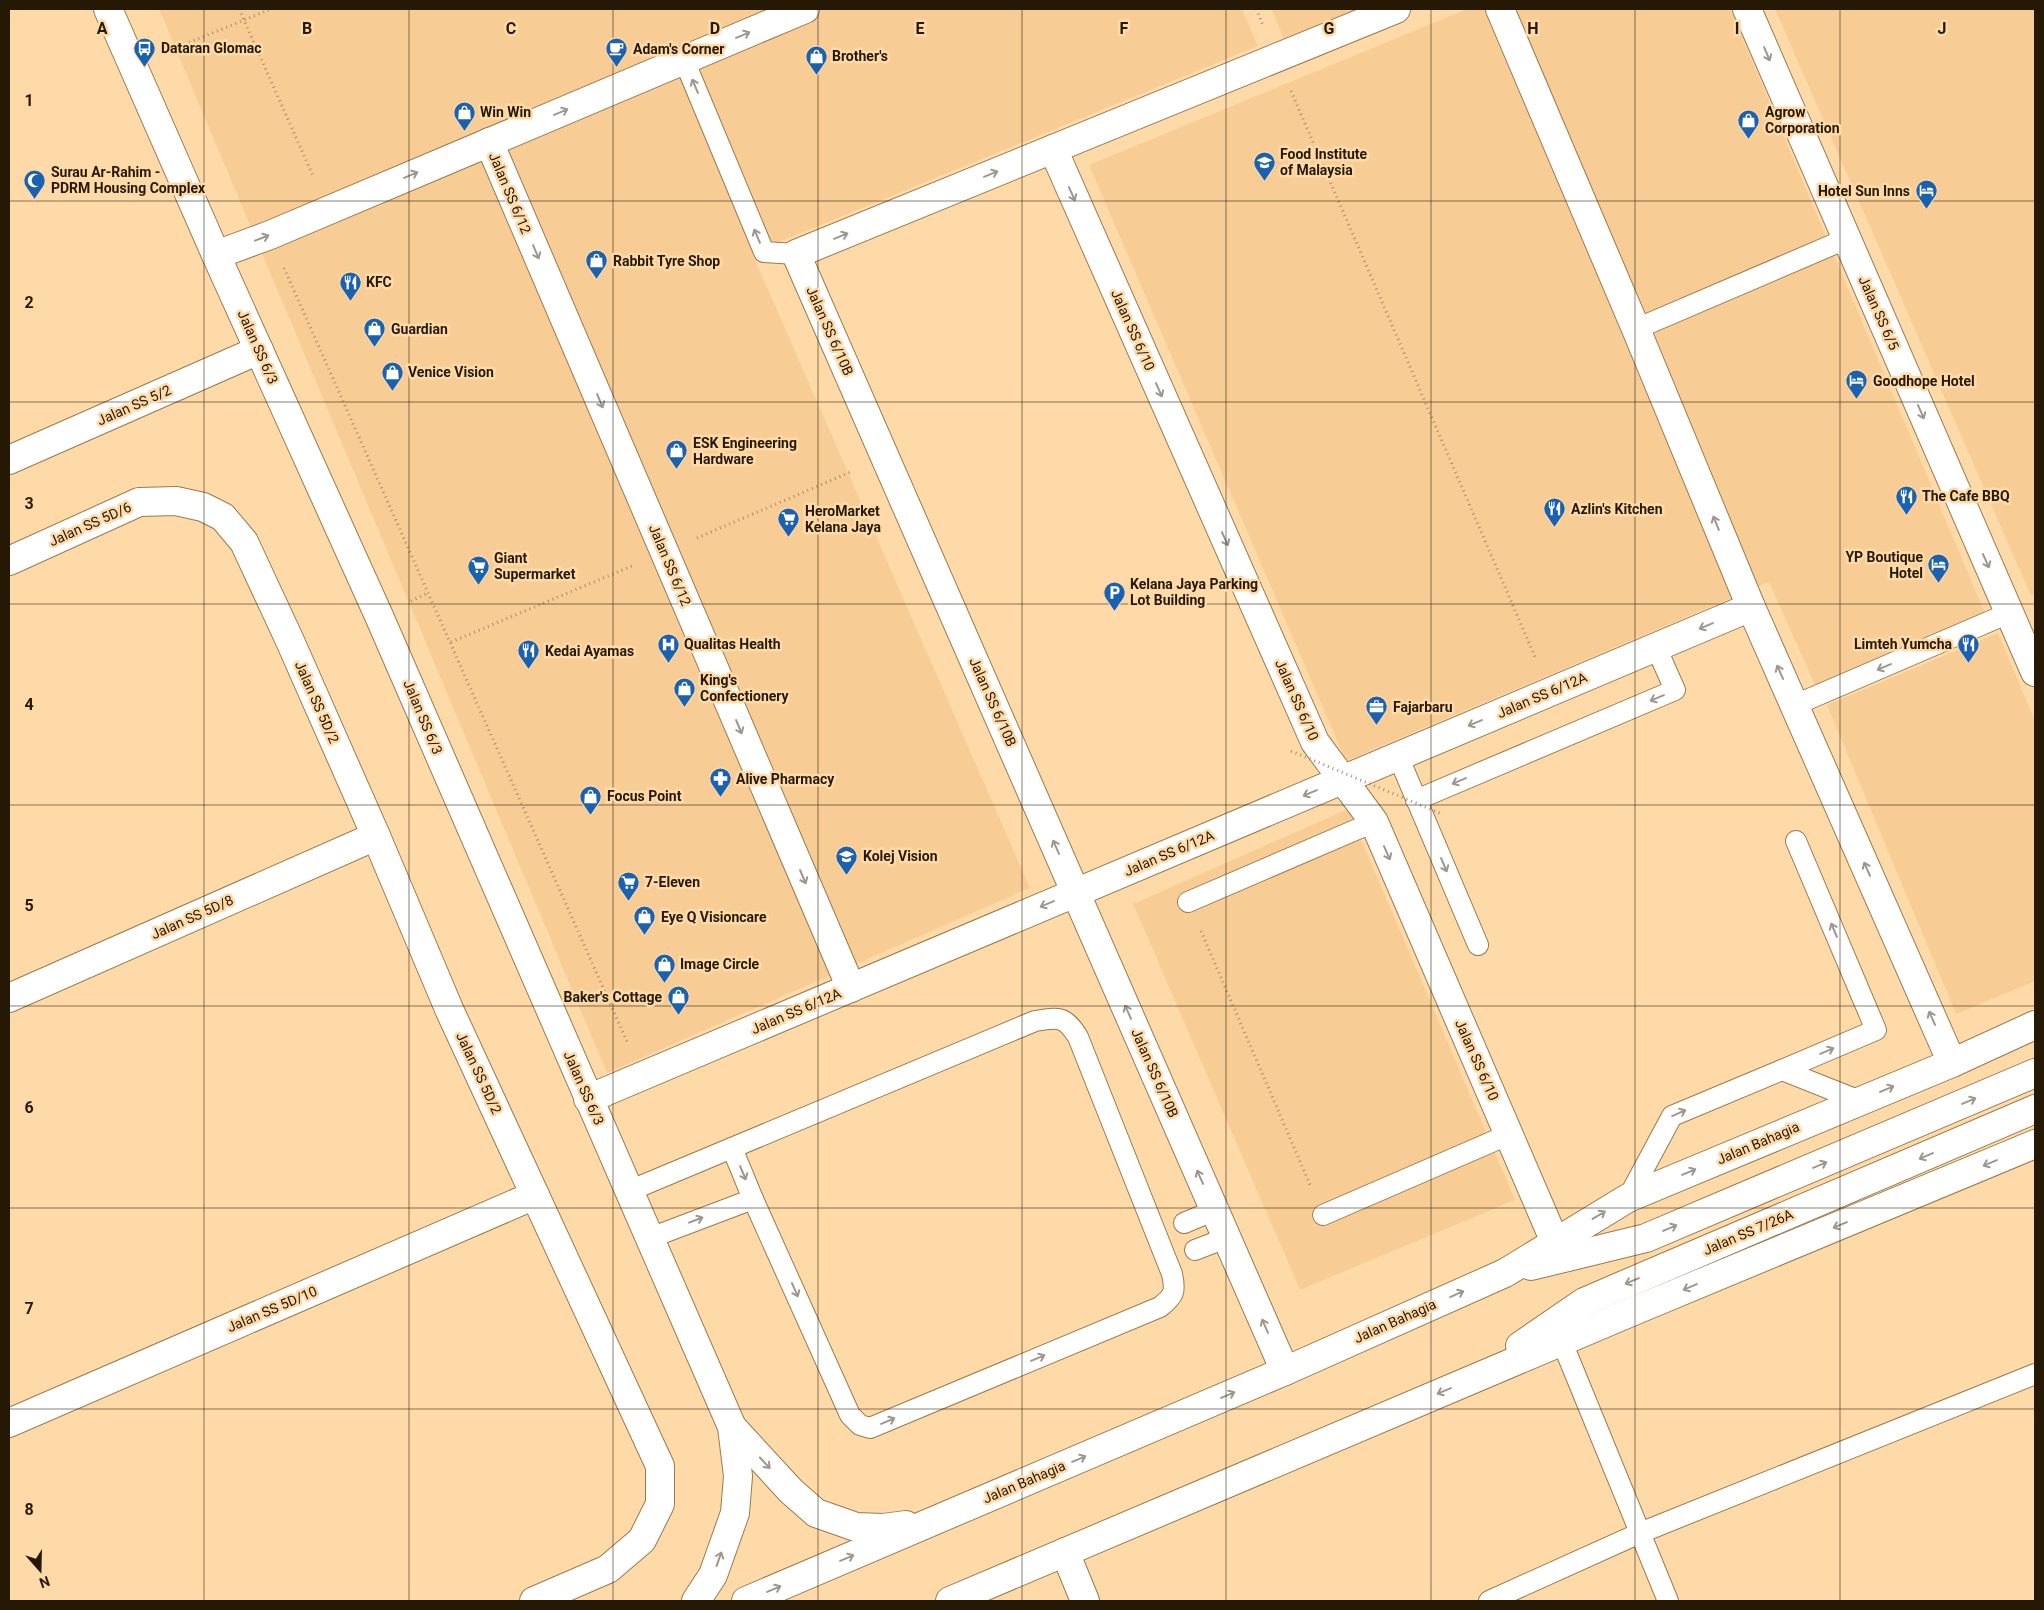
<svg xmlns="http://www.w3.org/2000/svg" width="2044" height="1610" viewBox="0 0 2044 1610" font-family="Roboto,sans-serif">
<rect width="100%" height="100%" fill="#ffdaa9"/>
<g fill="#f7cd95">
<path d="M 159,9 L 1242,9 L 1258,46 L 752,253 L 1030,888 L 607,1073 Z"/>
<path d="M 1272,9 L 1360,9 L 1284,40 Z"/>
<path d="M 1467,9 L 1730,9 L 1985,613 L 1815,685 L 1769,582 L 1346,761 L 1089,165 Z"/>
<path d="M 1775,9 L 2035,9 L 2035,595 L 2031,596 Z"/>
<path d="M 1998,633 L 2035,721 L 2035,981 L 1956,1014 L 1827,705 Z"/>
<path d="M 1348,809 L 1515,1200 L 1300,1290 L 1133,904 Z"/>
</g>
<g fill="none" stroke-linecap="round" stroke-linejoin="round">
<defs>
<g id="lane">
<path d="M 684,60 L 764,252 L 796,254"/>
<path d="M 1636,329 L 1846,239"/>
<path d="M 1795,705 L 2009,613"/>
<path d="M 1398,756 L 1478,945"/>
<path d="M 1416,800 L 1675,690 L 1656,647"/>
<path d="M 1188,902 L 1374,822"/>
<path d="M 1782,1070 L 1876,1030 L 1796,841"/>
<path d="M 732,1148 L 753,1199"/>
<path d="M 629,1191 L 1035,1021 C 1059,1017 1065,1016 1078,1037 L 1172,1274 C 1176,1292 1174,1296 1160,1307 L 870,1428 L 860,1425 L 850,1415 L 753,1199 L 650,1238"/>
<path d="M 1628,1198 L 1672,1116 L 1782,1070 L 1860,1101"/>
<path d="M 1323,1215 L 1510,1134"/>
<path d="M 1184,1223 L 1215,1210"/>
<path d="M 1195,1250 L 1226,1238"/>
<path d="M 1562,1342 L 1668,1601"/>
<path d="M 1489,1601 L 1640,1533 L 2035,1374"/>
</g>
<g id="street">
<path d="M 1500,9 L 1636,329 L 1751,607 L 1952,1063"/>
<path d="M 1747,9 L 2035,672"/>
<path d="M 489,142 L 851,988"/>
<path d="M 1053,149 L 1315,742 L 1374,822 L 1555,1242"/>
<path d="M 216,255 L 270,235 L 805,9"/>
<path d="M 9,561 L 139,502 L 176,501 L 203,507 L 223,517 L 244,542 L 290,641 L 376,836 L 449,1009 L 660,1466 L 660,1504 L 642,1540 L 608,1569 L 534,1601"/>
<path d="M 9,998 L 376,836"/>
<path d="M 588,1099 L 1751,607"/>
<path d="M 1285,1371 L 796,254 L 1396,9"/>
<path d="M 9,1423 L 535,1195"/>
<path d="M 1065,1552 L 1085,1601"/>
</g>
<g id="secondary">
<path d="M 108,9 L 216,255 L 379,616 L 732,1427 L 738,1476 L 735,1513 L 713,1575 L 696,1601"/>
<path d="M 9,460 L 259,350"/>
<path d="M 1531,1266 L 1646,1238 L 2035,1073"/>
<path d="M 1520,1346 L 1584,1302 L 2035,1109"/>
<path d="M 732,1427 L 791,1491 L 816,1513 L 856,1527 L 883,1528 L 906,1525"/>
<path d="M 746,1601 L 1285,1371 L 1505,1273 L 1628,1198 L 1952,1063 L 2035,1025"/>
<path d="M 950,1601 L 1636,1310 L 2035,1144"/>
</g>
</defs>
<use href="#lane" stroke="#9b7a4c" stroke-width="22"/>
<use href="#street" stroke="#9b7a4c" stroke-width="30"/>
<use href="#secondary" stroke="#9b7a4c" stroke-width="30"/>
<g stroke="#a88d68" stroke-width="3" stroke-dasharray="1 4" stroke-linecap="butt">
<path d="M 239,9 L 314,178"/>
<path d="M 1256,9 L 1263,25"/>
<path d="M 166,52 L 271,9"/>
<path d="M 1291,91 L 1536,659"/>
<path d="M 284,268 L 628,1044"/>
<path d="M 697,538 L 853,471"/>
<path d="M 411,601 L 428,593"/>
<path d="M 451,642 L 632,566"/>
<path d="M 1201,931 L 1311,1187"/>
</g>
<use href="#lane" stroke="#fff" stroke-width="20"/>
<use href="#street" stroke="#fff" stroke-width="28"/>
<use href="#secondary" stroke="#fff" stroke-width="28"/>
<path stroke="#a88d68" stroke-width="3" stroke-dasharray="1 4" stroke-linecap="butt" d="M 1291,751 L 1442,814"/>
</g>
<defs><path id="oneway-shaft" d="M-6 0H5M1.5-3L5.5 0L1.5 3" fill="none" stroke-width="1.6" stroke-linecap="round" stroke-linejoin="round" transform="scale(1.25)"/></defs>
<g stroke="#9d978e">
<use href="#oneway-shaft" transform="translate(743 35) rotate(-23)"/>
<use href="#oneway-shaft" transform="translate(1767 54) rotate(67)"/>
<use href="#oneway-shaft" transform="translate(695 86) rotate(-113)"/>
<use href="#oneway-shaft" transform="translate(561 112) rotate(-23)"/>
<use href="#oneway-shaft" transform="translate(991 174) rotate(-22)"/>
<use href="#oneway-shaft" transform="translate(411 175) rotate(-23)"/>
<use href="#oneway-shaft" transform="translate(1072 194) rotate(66)"/>
<use href="#oneway-shaft" transform="translate(757 236) rotate(-113)"/>
<use href="#oneway-shaft" transform="translate(841 236) rotate(-22)"/>
<use href="#oneway-shaft" transform="translate(262 238) rotate(-21)"/>
<use href="#oneway-shaft" transform="translate(536 252) rotate(67)"/>
<use href="#oneway-shaft" transform="translate(1159 390) rotate(66)"/>
<use href="#oneway-shaft" transform="translate(600 401) rotate(67)"/>
<use href="#oneway-shaft" transform="translate(1921 412) rotate(66)"/>
<use href="#oneway-shaft" transform="translate(1716 523) rotate(-112)"/>
<use href="#oneway-shaft" transform="translate(1225 539) rotate(66)"/>
<use href="#oneway-shaft" transform="translate(1986 561) rotate(66)"/>
<use href="#oneway-shaft" transform="translate(1706 626) rotate(157)"/>
<use href="#oneway-shaft" transform="translate(1884 667) rotate(157)"/>
<use href="#oneway-shaft" transform="translate(1780 672) rotate(-114)"/>
<use href="#oneway-shaft" transform="translate(1657 698) rotate(157)"/>
<use href="#oneway-shaft" transform="translate(1475 723) rotate(157)"/>
<use href="#oneway-shaft" transform="translate(739 727) rotate(67)"/>
<use href="#oneway-shaft" transform="translate(1459 781) rotate(157)"/>
<use href="#oneway-shaft" transform="translate(1310 793) rotate(157)"/>
<use href="#oneway-shaft" transform="translate(1056 847) rotate(-114)"/>
<use href="#oneway-shaft" transform="translate(1387 853) rotate(66)"/>
<use href="#oneway-shaft" transform="translate(1444 865) rotate(67)"/>
<use href="#oneway-shaft" transform="translate(1867 869) rotate(-114)"/>
<use href="#oneway-shaft" transform="translate(803 877) rotate(67)"/>
<use href="#oneway-shaft" transform="translate(1047 904) rotate(157)"/>
<use href="#oneway-shaft" transform="translate(1834 930) rotate(-113)"/>
<use href="#oneway-shaft" transform="translate(1128 1012) rotate(-114)"/>
<use href="#oneway-shaft" transform="translate(1932 1018) rotate(-114)"/>
<use href="#oneway-shaft" transform="translate(1827 1051) rotate(-23)"/>
<use href="#oneway-shaft" transform="translate(1887 1089) rotate(-23)"/>
<use href="#oneway-shaft" transform="translate(1969 1101) rotate(-23)"/>
<use href="#oneway-shaft" transform="translate(1679 1113) rotate(-24)"/>
<use href="#oneway-shaft" transform="translate(1926 1156) rotate(157)"/>
<use href="#oneway-shaft" transform="translate(1990 1163) rotate(157)"/>
<use href="#oneway-shaft" transform="translate(1820 1165) rotate(-23)"/>
<use href="#oneway-shaft" transform="translate(1689 1172) rotate(-23)"/>
<use href="#oneway-shaft" transform="translate(743 1173) rotate(67)"/>
<use href="#oneway-shaft" transform="translate(1200 1177) rotate(-114)"/>
<use href="#oneway-shaft" transform="translate(1599 1215) rotate(-31)"/>
<use href="#oneway-shaft" transform="translate(696 1220) rotate(-21)"/>
<use href="#oneway-shaft" transform="translate(1840 1225) rotate(157)"/>
<use href="#oneway-shaft" transform="translate(1670 1228) rotate(-23)"/>
<use href="#oneway-shaft" transform="translate(1632 1281) rotate(157)"/>
<use href="#oneway-shaft" transform="translate(1690 1287) rotate(157)"/>
<use href="#oneway-shaft" transform="translate(795 1290) rotate(66)"/>
<use href="#oneway-shaft" transform="translate(1457 1294) rotate(-24)"/>
<use href="#oneway-shaft" transform="translate(1265 1326) rotate(-114)"/>
<use href="#oneway-shaft" transform="translate(1038 1358) rotate(-23)"/>
<use href="#oneway-shaft" transform="translate(1444 1391) rotate(157)"/>
<use href="#oneway-shaft" transform="translate(1228 1395) rotate(-23)"/>
<use href="#oneway-shaft" transform="translate(888 1421) rotate(-23)"/>
<use href="#oneway-shaft" transform="translate(1079 1459) rotate(-23)"/>
<use href="#oneway-shaft" transform="translate(765 1463) rotate(47)"/>
<use href="#oneway-shaft" transform="translate(847 1558) rotate(-23)"/>
<use href="#oneway-shaft" transform="translate(719 1559) rotate(-71)"/>
<use href="#oneway-shaft" transform="translate(774 1589) rotate(-23)"/>
</g>
<path fill="none" stroke="#251805" stroke-width="1" stroke-opacity="0.55" d="M 204,9 L 204,1601M 409,9 L 409,1601M 613,9 L 613,1601M 818,9 L 818,1601M 1022,9 L 1022,1601M 1226,9 L 1226,1601M 1431,9 L 1431,1601M 1635,9 L 1635,1601M 1840,9 L 1840,1601M 9,201 L 2035,201M 9,402 L 2035,402M 9,604 L 2035,604M 9,805 L 2035,805M 9,1006 L 2035,1006M 9,1208 L 2035,1208M 9,1409 L 2035,1409"/>
<defs>
<symbol id="bus-pin" viewBox="-11 -11 22 30"><path d="M0 17L-7.5 6A9.5 9.5 0 1 1 7.5 6Z" fill="#1a61b1" stroke="#ffdaa9"/><path d="M-5-6H5V4H4V6H2V4H-2V6H-4V4H-5ZM-3.5-4V0h7V-4ZM-3.5 1.2v1.5H-2V1.2ZM2 1.2v1.5H3.5V1.2Z" fill="#fff"/></symbol>
<symbol id="cafe-pin" viewBox="-11 -11 22 30"><path d="M0 17L-7.5 6A9.5 9.5 0 1 1 7.5 6Z" fill="#1a61b1" stroke="#ffdaa9"/><path d="M-5.5-4.5H6V0H3Q3 3.5 0 3.5H-2.5Q-5.5 3.5-5.5 0ZM3-3.2v2h1.7v-2ZM-6 4.5H4V6H-6Z" fill="#fff"/></symbol>
<symbol id="shop-pin" viewBox="-11 -11 22 30"><path d="M0 17L-7.5 6A9.5 9.5 0 1 1 7.5 6Z" fill="#1a61b1" stroke="#ffdaa9"/><path d="M-5-2.5h2.3a2.7 3.5 0 0 1 5.4 0H5L5.5 6h-11ZM-1.5-2.5h3a1.5 2.3 0 0 0-3 0Z" fill="#fff"/></symbol>
<symbol id="university-pin" viewBox="-11 -11 22 30"><path d="M0 17L-7.5 6A9.5 9.5 0 1 1 7.5 6Z" fill="#1a61b1" stroke="#ffdaa9"/><path d="M0-5L7-2L0 1L-7-2ZM-4 1L0 2.5L4 1V4Q0 6-4 4Z" fill="#fff"/></symbol>
<symbol id="mosque-pin" viewBox="-11 -11 22 30"><path d="M0 17L-7.5 6A9.5 9.5 0 1 1 7.5 6Z" fill="#1a61b1" stroke="#ffdaa9"/><path d="M3.5-4.9A6 6 0 1 0 3.5 4.9A5 5 0 1 1 3.5-4.9Z" fill="#fff"/></symbol>
<symbol id="hotel-pin" viewBox="-11 -11 22 30"><path d="M0 17L-7.5 6A9.5 9.5 0 1 1 7.5 6Z" fill="#1a61b1" stroke="#ffdaa9"/><path d="M-6-4.5h1.5V1H6V5H4.5V3h-9V5H-6ZM-4 0a1.8 1.8 0 1 1 3.6 0ZM.5 0V-2.5h3Q6-2.5 6 0Z" fill="#fff"/></symbol>
<symbol id="restaurant-pin" viewBox="-11 -11 22 30"><path d="M0 17L-7.5 6A9.5 9.5 0 1 1 7.5 6Z" fill="#1a61b1" stroke="#ffdaa9"/><path d="M-5-6h1v4h1v-4h1v4h1v-4h1v5L-1.5 .5V6h-2V.5L-5-1ZM5-6V6H3V1.5H1.5Q1.5-4 5-6Z" fill="#fff"/></symbol>
<symbol id="supermarket-pin" viewBox="-11 -11 22 30"><path d="M0 17L-7.5 6A9.5 9.5 0 1 1 7.5 6Z" fill="#1a61b1" stroke="#ffdaa9"/><path d="M-6-5.5h2.5l.6 2H6L4.5 2H-2.5L-4.4-4H-6ZM-1.5 3.2a1.3 1.3 0 1 0 .1 0ZM3 3.2a1.3 1.3 0 1 0 .1 0Z" fill="#fff"/></symbol>
<symbol id="parking-pin" viewBox="-11 -11 22 30"><path d="M0 17L-7.5 6A9.5 9.5 0 1 1 7.5 6Z" fill="#1a61b1" stroke="#ffdaa9"/><path d="M-3.5-5.5H1a3.5 3.5 0 0 1 0 7H-1V5.5H-3.5ZM-1-3.4V-.6H.8a1.4 1.4 0 0 0 0-2.8Z" fill="#fff"/></symbol>
<symbol id="hospital-pin" viewBox="-11 -11 22 30"><path d="M0 17L-7.5 6A9.5 9.5 0 1 1 7.5 6Z" fill="#1a61b1" stroke="#ffdaa9"/><path d="M-5-5h3v3.5h4V-5h3V5h-3V1.5h-4V5h-3Z" fill="#fff"/></symbol>
<symbol id="office-pin" viewBox="-11 -11 22 30"><path d="M0 17L-7.5 6A9.5 9.5 0 1 1 7.5 6Z" fill="#1a61b1" stroke="#ffdaa9"/><path d="M-6-3h4V-5.5h4V-3h4V5H-6ZM-1-4.5V-3h2v-1.5ZM-6 0V1H6V0Z" fill="#fff"/></symbol>
<symbol id="pharmacy-pin" viewBox="-11 -11 22 30"><path d="M0 17L-7.5 6A9.5 9.5 0 1 1 7.5 6Z" fill="#1a61b1" stroke="#ffdaa9"/><path d="M-2-6h4v4h4v4h-4v4h-4v-4h-4v-4h4Z" fill="#fff"/></symbol>
</defs>
<g fill-rule="evenodd">
<use href="#bus-pin" x="132" y="36" width="25" height="34"/>
<use href="#cafe-pin" x="604" y="36" width="25" height="34"/>
<use href="#shop-pin" x="804" y="44" width="25" height="34"/>
<use href="#shop-pin" x="452" y="100" width="25" height="34"/>
<use href="#shop-pin" x="1736" y="108" width="25" height="34"/>
<use href="#university-pin" x="1252" y="150" width="25" height="34"/>
<use href="#mosque-pin" x="22" y="168" width="25" height="34"/>
<use href="#hotel-pin" x="1914" y="178" width="25" height="34"/>
<use href="#shop-pin" x="584" y="248" width="25" height="34"/>
<use href="#restaurant-pin" x="338" y="270" width="25" height="34"/>
<use href="#shop-pin" x="362" y="316" width="25" height="34"/>
<use href="#shop-pin" x="380" y="360" width="25" height="34"/>
<use href="#hotel-pin" x="1844" y="368" width="25" height="34"/>
<use href="#shop-pin" x="664" y="438" width="25" height="34"/>
<use href="#restaurant-pin" x="1894" y="484" width="25" height="34"/>
<use href="#restaurant-pin" x="1542" y="496" width="25" height="34"/>
<use href="#supermarket-pin" x="776" y="506" width="25" height="34"/>
<use href="#hotel-pin" x="1926" y="552" width="25" height="34"/>
<use href="#supermarket-pin" x="466" y="554" width="25" height="34"/>
<use href="#parking-pin" x="1102" y="580" width="25" height="34"/>
<use href="#hospital-pin" x="656" y="632" width="25" height="34"/>
<use href="#restaurant-pin" x="1956" y="632" width="25" height="34"/>
<use href="#restaurant-pin" x="516" y="638" width="25" height="34"/>
<use href="#shop-pin" x="672" y="676" width="25" height="34"/>
<use href="#office-pin" x="1364" y="694" width="25" height="34"/>
<use href="#pharmacy-pin" x="708" y="766" width="25" height="34"/>
<use href="#shop-pin" x="578" y="784" width="25" height="34"/>
<use href="#university-pin" x="834" y="844" width="25" height="34"/>
<use href="#supermarket-pin" x="616" y="870" width="25" height="34"/>
<use href="#shop-pin" x="632" y="904" width="25" height="34"/>
<use href="#shop-pin" x="652" y="952" width="25" height="34"/>
<use href="#shop-pin" x="666" y="984" width="25" height="34"/>
</g>
<g text-anchor="middle" dominant-baseline="central" stroke-width="5" stroke-linejoin="round" paint-order="stroke">
<g font-size="14" font-weight="bold" fill="#251805" stroke="#ffdaa9" text-anchor="start">
<text x="161" y="48">Dataran Glomac</text>
<text x="633" y="49">Adam's Corner</text>
<text x="832" y="56">Brother's</text>
<text x="480" y="112">Win Win</text>
<text x="1765" y="112">Agrow<tspan x="1765" dy="16">Corporation</tspan></text>
<text x="1280" y="154">Food Institute<tspan x="1280" dy="16">of Malaysia</tspan></text>
<text x="51" y="172">Surau Ar-Rahim -<tspan x="51" dy="16">PDRM Housing Complex</tspan></text>
<text x="1910" y="191" text-anchor="end">Hotel Sun Inns</text>
<text x="613" y="261">Rabbit Tyre Shop</text>
<text x="366" y="282">KFC</text>
<text x="391" y="329">Guardian</text>
<text x="408" y="372">Venice Vision</text>
<text x="1873" y="381">Goodhope Hotel</text>
<text x="693" y="443">ESK Engineering<tspan x="693" dy="16">Hardware</tspan></text>
<text x="1922" y="496">The Cafe BBQ</text>
<text x="1571" y="509">Azlin's Kitchen</text>
<text x="805" y="511">HeroMarket<tspan x="805" dy="16">Kelana Jaya</tspan></text>
<text x="1923" y="557" text-anchor="end">YP Boutique<tspan x="1923" dy="16">Hotel</tspan></text>
<text x="494" y="558">Giant<tspan x="494" dy="16">Supermarket</tspan></text>
<text x="1130" y="584">Kelana Jaya Parking<tspan x="1130" dy="16">Lot Building</tspan></text>
<text x="684" y="644">Qualitas Health</text>
<text x="1952" y="644" text-anchor="end">Limteh Yumcha</text>
<text x="545" y="651">Kedai Ayamas</text>
<text x="700" y="680">King's<tspan x="700" dy="16">Confectionery</tspan></text>
<text x="1393" y="707">Fajarbaru</text>
<text x="736" y="779">Alive Pharmacy</text>
<text x="607" y="796">Focus Point</text>
<text x="863" y="856">Kolej Vision</text>
<text x="645" y="882">7-Eleven</text>
<text x="661" y="917">Eye Q Visioncare</text>
<text x="680" y="964">Image Circle</text>
<text x="662" y="997" text-anchor="end">Baker's Cottage</text>
</g>
<g font-size="14" fill="#251805" stroke="#ffdaa9">
<text transform="translate(510 193) rotate(67)">Jalan SS 6/12</text>
<text transform="translate(1879 313) rotate(66)">Jalan SS 6/5</text>
<text transform="translate(1133 330) rotate(66)">Jalan SS 6/10</text>
<text transform="translate(830 331) rotate(66)">Jalan SS 6/10B</text>
<text transform="translate(258 347) rotate(66)">Jalan SS 6/3</text>
<text transform="translate(134 405) rotate(-24)">Jalan SS 5/2</text>
<text transform="translate(90 524) rotate(-24)">Jalan SS 5D/6</text>
<text transform="translate(670 565) rotate(67)">Jalan SS 6/12</text>
<text transform="translate(1542 695) rotate(-23)">Jalan SS 6/12A</text>
<text transform="translate(1297 700) rotate(66)">Jalan SS 6/10</text>
<text transform="translate(317 702) rotate(66)">Jalan SS 5D/2</text>
<text transform="translate(993 702) rotate(66)">Jalan SS 6/10B</text>
<text transform="translate(423 717) rotate(67)">Jalan SS 6/3</text>
<text transform="translate(1169 853) rotate(-23)">Jalan SS 6/12A</text>
<text transform="translate(192 917) rotate(-24)">Jalan SS 5D/8</text>
<text transform="translate(796 1011) rotate(-23)">Jalan SS 6/12A</text>
<text transform="translate(1477 1060) rotate(66)">Jalan SS 6/10</text>
<text transform="translate(479 1073) rotate(65)">Jalan SS 5D/2</text>
<text transform="translate(1155 1073) rotate(66)">Jalan SS 6/10B</text>
<text transform="translate(584 1088) rotate(66)">Jalan SS 6/3</text>
<text transform="translate(1758 1143) rotate(-23)">Jalan Bahagia</text>
<text transform="translate(1748 1232) rotate(-23)">Jalan SS 7/26A</text>
<text transform="translate(272 1309) rotate(-23)">Jalan SS 5D/10</text>
<text transform="translate(1395 1321) rotate(-24)">Jalan Bahagia</text>
<text transform="translate(1024 1482) rotate(-23)">Jalan Bahagia</text>
</g>
</g>
<g font-size="16" text-anchor="middle" font-weight="bold" fill="#251805" stroke="#ffdaa9" stroke-width="5" stroke-linejoin="round" paint-order="stroke">
<text x="102" y="34">A</text>
<text x="307" y="34">B</text>
<text x="511" y="34">C</text>
<text x="715" y="34">D</text>
<text x="920" y="34">E</text>
<text x="1124" y="34">F</text>
<text x="1329" y="34">G</text>
<text x="1533" y="34">H</text>
<text x="1737" y="34">I</text>
<text x="1942" y="34">J</text>
<text x="29" y="106">1</text>
<text x="29" y="308">2</text>
<text x="29" y="509">3</text>
<text x="29" y="710">4</text>
<text x="29" y="911">5</text>
<text x="29" y="1113">6</text>
<text x="29" y="1314">7</text>
<text x="29" y="1515">8</text>
</g>
<rect width="2044" height="1610" fill="none" stroke="#251805" stroke-width="20"/>
<g transform="translate(40 1570) rotate(160)" stroke="#ffdaa9" stroke-width="4" paint-order="stroke">
<path d="M0-4L9 19L0 12L-9 19Z" fill="#251805"/>
<text y="-8" font-size="14" font-weight="bold" text-anchor="middle" fill="#251805">N</text>
</g>
</svg>
